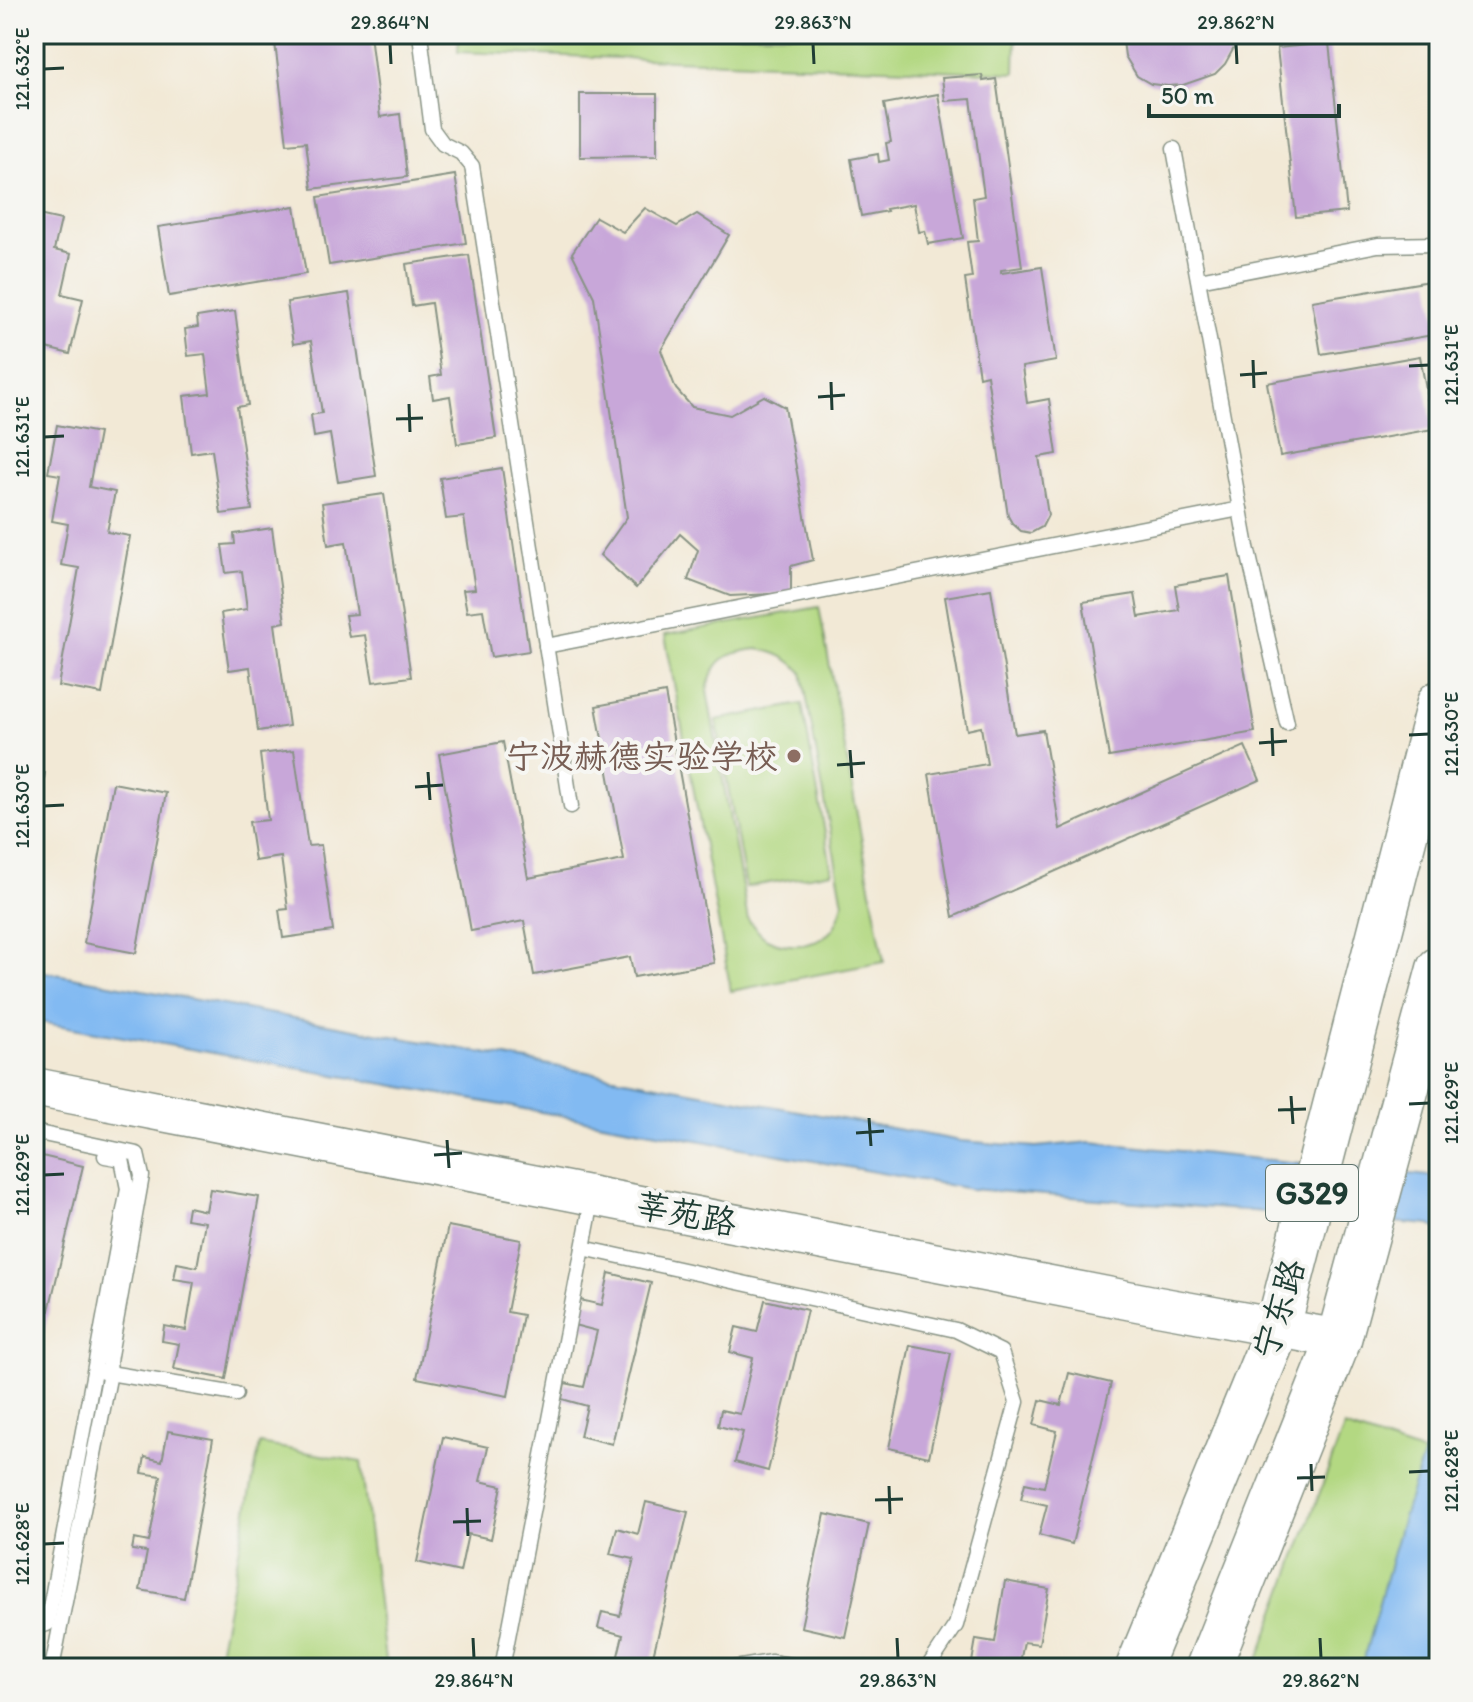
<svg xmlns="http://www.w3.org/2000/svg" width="1473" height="1702" viewBox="0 0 1473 1702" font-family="Itim,'LXGW WenKai TC',sans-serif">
<rect width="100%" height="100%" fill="#f6f6f2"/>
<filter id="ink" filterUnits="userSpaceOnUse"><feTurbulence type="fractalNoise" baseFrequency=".0125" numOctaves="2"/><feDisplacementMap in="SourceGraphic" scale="16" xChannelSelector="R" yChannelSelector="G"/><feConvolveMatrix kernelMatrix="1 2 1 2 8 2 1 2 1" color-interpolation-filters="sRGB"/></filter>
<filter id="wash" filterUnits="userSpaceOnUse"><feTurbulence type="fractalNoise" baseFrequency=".006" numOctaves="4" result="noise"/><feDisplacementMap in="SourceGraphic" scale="32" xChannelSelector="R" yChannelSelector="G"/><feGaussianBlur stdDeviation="1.8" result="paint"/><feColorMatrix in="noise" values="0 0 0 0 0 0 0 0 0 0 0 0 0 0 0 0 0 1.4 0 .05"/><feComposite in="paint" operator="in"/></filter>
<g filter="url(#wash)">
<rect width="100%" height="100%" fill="#f2e9d6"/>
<g fill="#b3d882" stroke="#698a5b" stroke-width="2" fill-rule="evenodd">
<path d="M 459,34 L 1016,34 L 1015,73 L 458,52 Z"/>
<path d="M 819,607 L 884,962 L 731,991 L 665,635 ZM 757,649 C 777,652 788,658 802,672 L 843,903 C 840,913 837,926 829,933 C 815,948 784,948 767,939 C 760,935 754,926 748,920 L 707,691 C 714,659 725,653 757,649 Z"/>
<path d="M 802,704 L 832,872 L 746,887 L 716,720 Z"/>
<path d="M 1344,1427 L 1439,1459 L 1439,1668 L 1255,1668 Z"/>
<path d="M 260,1444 L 361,1462 L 386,1668 L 216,1668 Z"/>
</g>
<g fill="#82baf2" stroke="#507c93" stroke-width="2">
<path d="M 34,970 L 961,1141 L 1036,1147 L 1091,1142 L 1439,1177 L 1439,1229 L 1430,1225 L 970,1189 L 34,1021 Z"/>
<path d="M 1439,1406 L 1439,1668 L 1363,1668 L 1366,1650 L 1400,1527 Z"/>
</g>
<g id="blocks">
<g fill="#c8a7d9">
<path d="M 274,34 L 370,34 L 380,117 L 400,114 L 407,177 L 312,189 L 306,142 L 287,144 Z"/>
<path d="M 1122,34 L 1237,34 L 1235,46 L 1225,64 L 1215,74 L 1183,85 L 1168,86 L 1151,84 L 1137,76 L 1125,56 Z"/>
<path d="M 1329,43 L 1347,212 L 1296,217 L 1277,48 Z"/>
<path d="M 982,75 L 983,81 L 996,79 L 1022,267 L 1001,270 L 1001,273 L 1042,267 L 1056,361 L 1022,367 L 1027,403 L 1049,399 L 1057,454 L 1039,457 L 1048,515 L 1042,527 L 1031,533 L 1021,531 L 1012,523 L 1008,516 L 987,375 L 979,377 L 965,279 L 972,278 L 967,242 L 978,241 L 973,198 L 984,196 L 971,99 L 945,101 L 942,78 Z"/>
<path d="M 580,94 L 657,94 L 657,156 L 580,157 Z"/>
<path d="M 938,94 L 963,238 L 928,244 L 925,231 L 919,232 L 914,204 L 886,209 L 887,211 L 861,216 L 851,159 L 878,154 L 879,162 L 889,160 L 886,143 L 891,142 L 884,104 Z"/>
<path d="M 455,175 L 466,243 L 329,265 L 318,197 Z"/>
<path d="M 295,206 L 306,274 L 169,296 L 158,227 Z"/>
<path d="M 645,208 L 677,226 L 697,214 L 729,235 L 661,350 L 676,389 L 692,407 L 730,415 L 764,396 L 785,407 L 813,560 L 791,566 L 791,593 L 730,596 L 688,580 L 698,550 L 680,534 L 636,588 L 600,555 L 627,517 L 594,297 L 572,253 L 596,217 L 623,232 Z"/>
<path d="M 34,214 L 61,220 L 54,250 L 71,254 L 62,294 L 83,299 L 70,354 L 34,345 Z"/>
<path d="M 469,255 L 496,438 L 457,444 L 450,396 L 433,399 L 430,377 L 441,375 L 431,303 L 412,306 L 406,264 Z"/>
<path d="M 1430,281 L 1439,334 L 1321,354 L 1312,301 Z"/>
<path d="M 349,293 L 376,476 L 338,482 L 330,434 L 314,437 L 311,415 L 322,413 L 311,341 L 293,344 L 287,302 Z"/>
<path d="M 235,311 L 248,405 L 237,407 L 252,510 L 221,514 L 212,450 L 191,453 L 184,396 L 210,393 L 205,354 L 188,356 L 185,329 L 198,327 L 197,317 Z"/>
<path d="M 1420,356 L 1433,429 L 1280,456 L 1267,383 Z"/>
<path d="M 57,425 L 99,433 L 89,487 L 115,492 L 107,532 L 130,536 L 102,694 L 58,686 L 79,568 L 61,565 L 68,524 L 52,521 L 60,475 L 48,473 Z"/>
<path d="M 502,468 L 529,651 L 491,657 L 483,610 L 467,612 L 463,590 L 475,589 L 464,517 L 446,519 L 440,478 Z"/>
<path d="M 384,494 L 411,677 L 373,682 L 365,635 L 349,637 L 345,615 L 357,614 L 346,542 L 328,545 L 322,503 Z"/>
<path d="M 272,528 L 285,622 L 275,624 L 289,726 L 258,731 L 250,667 L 229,670 L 221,613 L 247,609 L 242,571 L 226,573 L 222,545 L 235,544 L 234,534 Z"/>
<path d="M 1229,576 L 1255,732 L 1109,757 L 1083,602 L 1135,594 L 1139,617 L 1179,610 L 1175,585 Z"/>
<path d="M 991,589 L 1015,734 L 1043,730 L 1060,829 L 1245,746 L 1260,780 L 953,917 L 929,774 L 987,764 L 981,727 L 967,730 L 945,597 Z"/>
<path d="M 665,693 L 714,963 L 634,977 L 630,957 L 534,975 L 524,921 L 471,931 L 439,754 L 503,742 L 528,878 L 624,860 L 596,706 Z"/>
<path d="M 294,750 L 308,846 L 321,845 L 333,931 L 283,938 L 279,910 L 288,909 L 281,857 L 255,861 L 249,822 L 268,820 L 260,754 Z"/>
<path d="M 34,771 L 45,773 L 36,824 L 34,824 Z"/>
<path d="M 113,783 L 166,793 L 136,953 L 84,943 Z"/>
<path d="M 34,1154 L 83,1166 L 38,1357 L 34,1356 Z"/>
<path d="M 210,1189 L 259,1197 L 226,1379 L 174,1369 L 179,1344 L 162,1341 L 164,1326 L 186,1330 L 194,1282 L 174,1279 L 177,1263 L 197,1267 L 205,1222 L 186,1219 L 188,1207 L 206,1211 Z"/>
<path d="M 448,1226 L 521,1240 L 507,1312 L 523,1315 L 508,1396 L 417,1378 Z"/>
<path d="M 609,1273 L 651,1283 L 612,1444 L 580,1436 L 587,1406 L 562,1399 L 565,1383 L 584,1387 L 597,1331 L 574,1325 L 580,1300 L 602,1305 Z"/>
<path d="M 765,1300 L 807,1310 L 768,1471 L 735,1462 L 743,1432 L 718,1426 L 721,1410 L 740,1414 L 753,1358 L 730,1352 L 736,1327 L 757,1332 Z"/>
<path d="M 910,1345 L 951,1353 L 929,1457 L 889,1448 Z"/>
<path d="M 1069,1373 L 1111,1383 L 1072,1544 L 1039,1535 L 1047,1505 L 1021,1499 L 1025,1483 L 1044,1487 L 1057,1431 L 1034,1425 L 1040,1400 L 1061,1405 Z"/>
<path d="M 168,1431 L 213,1439 L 184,1598 L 140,1590 L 147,1552 L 132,1550 L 134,1539 L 149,1542 L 161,1476 L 142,1473 L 145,1457 L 162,1461 Z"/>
<path d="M 443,1437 L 488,1447 L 480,1481 L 502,1486 L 491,1539 L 468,1534 L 460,1572 L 417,1562 Z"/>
<path d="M 646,1502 L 688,1512 L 650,1668 L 631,1668 L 616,1664 L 623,1635 L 598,1628 L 602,1612 L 620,1616 L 634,1559 L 610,1554 L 617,1528 L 638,1534 Z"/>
<path d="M 825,1514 L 869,1524 L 845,1637 L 801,1627 Z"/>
<path d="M 1005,1581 L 1049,1589 L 1039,1644 L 1024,1642 L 1019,1668 L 971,1668 L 976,1639 L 995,1642 Z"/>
</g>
</g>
</g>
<g filter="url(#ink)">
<use href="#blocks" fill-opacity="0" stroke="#889385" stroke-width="2"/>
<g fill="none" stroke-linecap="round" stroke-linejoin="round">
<defs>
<g id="lane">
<path d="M 420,34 L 432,129 L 443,144 L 461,153 L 472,166 L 571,806"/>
<path d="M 1174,149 L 1247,547 L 1287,723"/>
<path d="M 1199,280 L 1378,245 L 1439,244"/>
<path d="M 546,646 L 1240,509"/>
<path d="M 34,1132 L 137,1154 L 142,1176 L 109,1361 L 110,1373 L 52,1668"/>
<path d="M 583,1248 L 956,1330 L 1001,1352 L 1017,1402 L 956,1625 L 928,1667 L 924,1668"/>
<path d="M 103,1372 L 236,1394"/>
<path d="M 34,1628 L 47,1624 L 128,1189 L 122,1159 L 105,1156"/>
<path d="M 502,1668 L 593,1196"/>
<path d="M 735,1668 L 771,1662 L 809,1668"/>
</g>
<path id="secondary" d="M 34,1087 L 1158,1306 L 1339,1339"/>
<g id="primary">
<path d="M 1138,1668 L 1278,1327 L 1439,703"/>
<path d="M 1208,1668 L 1339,1339 L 1439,969"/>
</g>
</defs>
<use href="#lane" stroke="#889385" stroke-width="17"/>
<use href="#secondary" stroke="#889385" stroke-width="41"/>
<use href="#primary" stroke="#889385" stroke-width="47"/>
<use href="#lane" stroke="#fff" stroke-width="14"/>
<use href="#secondary" stroke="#fff" stroke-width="38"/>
<use href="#primary" stroke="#fff" stroke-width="44"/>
</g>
</g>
<path fill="none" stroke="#1f3d34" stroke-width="3" d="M 390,44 L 391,64M 813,44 L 814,64M 1236,44 L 1237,64M 44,69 L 64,68M 1253,360 L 1254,388M 1409,366 L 1429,365M 1240,375 L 1267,373M 831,382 L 832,410M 818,397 L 845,395M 409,404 L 410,432M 396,419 L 423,418M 44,437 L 64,436M 1272,728 L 1273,756M 1409,735 L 1429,734M 1259,743 L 1287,741M 850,750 L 852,778M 837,765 L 865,763M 428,772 L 430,800M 415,787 L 443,785M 44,806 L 64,805M 1291,1096 L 1293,1124M 1409,1104 L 1429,1103M 1278,1110 L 1306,1109M 869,1118 L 871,1146M 856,1133 L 884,1131M 447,1140 L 449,1168M 434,1155 L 462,1153M 44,1175 L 64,1174M 1311,1464 L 1312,1491M 1409,1472 L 1429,1471M 1297,1478 L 1325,1477M 889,1486 L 890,1514M 875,1500 L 903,1499M 467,1508 L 468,1536M 453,1522 L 481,1521M 44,1544 L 64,1543M 473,1638 L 474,1658M 897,1638 L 898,1658M 1320,1638 L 1321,1658"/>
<circle fill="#8d6e63" stroke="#f6f6f2" stroke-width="3" cx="794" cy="756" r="8"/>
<g text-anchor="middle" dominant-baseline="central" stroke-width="8" stroke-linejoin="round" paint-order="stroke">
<rect fill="#f6f6f2" stroke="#60746d" stroke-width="2" x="1266" y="1165" width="92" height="56" rx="6"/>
<g font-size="32" font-weight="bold" fill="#1f3d34">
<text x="1312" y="1193">G329</text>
</g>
<g font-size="34" fill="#785e54" stroke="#f6f6f2" text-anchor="end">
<text x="778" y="756">宁波赫德实验学校</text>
</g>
<g font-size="34" fill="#1f3d34" stroke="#f6f6f2">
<text transform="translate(686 1214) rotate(11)">莘苑路</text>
<text transform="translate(1279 1309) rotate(-73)">宁东路</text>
</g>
</g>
<rect width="1473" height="1702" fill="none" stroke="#f6f6f2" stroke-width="88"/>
<path d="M1149 104v12h190v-12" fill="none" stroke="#1f3d34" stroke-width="4"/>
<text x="1161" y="104" font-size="24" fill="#1f3d34" stroke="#f6f6f2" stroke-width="6" paint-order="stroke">50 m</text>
<rect x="44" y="44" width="1385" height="1614" fill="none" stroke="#1f3d34" stroke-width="3"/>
<g font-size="20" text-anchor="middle" fill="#1f3d34">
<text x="390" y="29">29.864°N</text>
<text x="813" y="29">29.863°N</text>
<text x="1236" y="29">29.862°N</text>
<text transform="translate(22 69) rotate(-90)" y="7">121.632°E</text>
<text transform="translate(1451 365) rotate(-90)" y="7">121.631°E</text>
<text transform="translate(22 437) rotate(-90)" y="7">121.631°E</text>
<text transform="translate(1451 734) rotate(-90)" y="7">121.630°E</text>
<text transform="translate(22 806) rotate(-90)" y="7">121.630°E</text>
<text transform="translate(1451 1103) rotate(-90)" y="7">121.629°E</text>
<text transform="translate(22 1175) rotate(-90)" y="7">121.629°E</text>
<text transform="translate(1451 1471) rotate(-90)" y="7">121.628°E</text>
<text transform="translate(22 1544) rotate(-90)" y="7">121.628°E</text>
<text x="474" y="1687">29.864°N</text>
<text x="898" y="1687">29.863°N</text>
<text x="1321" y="1687">29.862°N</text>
</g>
</svg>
